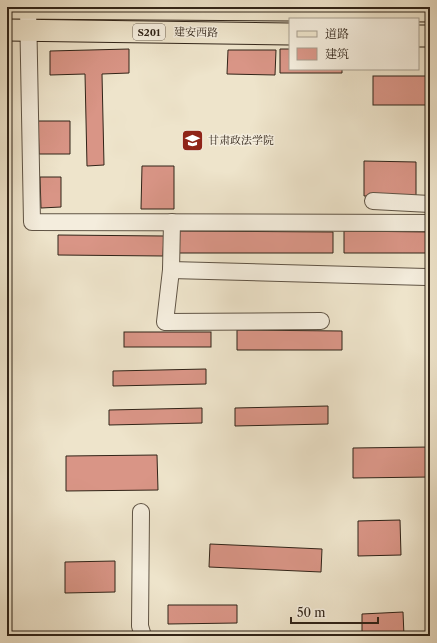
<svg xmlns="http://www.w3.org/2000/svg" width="437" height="643" viewBox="0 0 437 643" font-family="'Libre Caslon Text','Noto Serif SC',serif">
<rect width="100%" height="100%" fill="#eee4cb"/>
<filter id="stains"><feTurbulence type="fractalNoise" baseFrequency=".005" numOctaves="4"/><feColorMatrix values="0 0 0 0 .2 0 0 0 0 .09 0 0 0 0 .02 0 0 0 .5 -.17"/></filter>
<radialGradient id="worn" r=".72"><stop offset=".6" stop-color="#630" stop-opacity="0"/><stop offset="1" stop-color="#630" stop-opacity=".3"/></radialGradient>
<g fill="#d99586" stroke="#312418">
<path d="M 129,49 L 129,73 L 102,74 L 104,165 L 87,166 L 85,74 L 50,75 L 50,51 Z"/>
<path d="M 280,49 L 290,49 L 290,69 L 342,69 L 342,73 L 280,73 Z"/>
<path d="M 228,50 L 276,50 L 275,75 L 227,74 Z"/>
<rect x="373" y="76" width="57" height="29"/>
<path d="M 38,121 L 70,121 L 70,154 L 39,154 Z"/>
<path d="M 364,161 L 416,162 L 416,196 L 364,196 Z"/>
<path d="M 142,166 L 174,166 L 174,209 L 141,209 Z"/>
<path d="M 40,177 L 61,177 L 61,207 L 41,208 Z"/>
<path d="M 178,231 L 333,232 L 333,253 L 178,253 Z"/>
<path d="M 344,231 L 430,232 L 430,253 L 344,253 Z"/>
<path d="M 58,235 L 164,236 L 163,256 L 58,255 Z"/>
<path d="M 237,330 L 342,331 L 342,350 L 237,350 Z"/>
<rect x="124" y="332" width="87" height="15"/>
<path d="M 206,369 L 206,384 L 113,386 L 113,371 Z"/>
<path d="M 328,406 L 328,424 L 235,426 L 235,408 Z"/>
<path d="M 202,408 L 202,423 L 109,425 L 109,410 Z"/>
<path d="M 430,447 L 430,477 L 353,478 L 353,448 Z"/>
<path d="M 157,455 L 158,490 L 66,491 L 66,456 Z"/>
<path d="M 400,520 L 401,555 L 358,556 L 358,521 Z"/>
<path d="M 210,544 L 322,549 L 321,572 L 209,567 Z"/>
<path d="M 115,561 L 115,592 L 65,593 L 65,562 Z"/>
<path d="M 168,605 L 237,605 L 237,623 L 168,624 Z"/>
<path d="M 403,612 L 404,636 L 362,636 L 362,614 Z"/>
</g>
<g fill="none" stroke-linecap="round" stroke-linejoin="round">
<defs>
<g id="minor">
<path d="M 28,7 L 32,222 L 430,223"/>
<path d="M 373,201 L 430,204"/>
<path d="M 172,222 L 171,270 L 426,277"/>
<path d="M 171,270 L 165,322 L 321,321"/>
<path d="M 141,512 L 140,626 L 143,636"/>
</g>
<g id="major">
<path d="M 7,8 L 430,11"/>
<path d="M 7,30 L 290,34"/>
<path d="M 418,36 L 430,36"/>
</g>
</defs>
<use href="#minor" stroke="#605445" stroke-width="18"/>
<use href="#major" stroke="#312418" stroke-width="23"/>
<use href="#minor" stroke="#f4eddd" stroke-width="16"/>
<use href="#major" stroke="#eee4cb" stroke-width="21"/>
</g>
<defs>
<symbol id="university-square" viewBox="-11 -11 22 22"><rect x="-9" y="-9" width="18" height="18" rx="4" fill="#8f2418" stroke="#f4eddd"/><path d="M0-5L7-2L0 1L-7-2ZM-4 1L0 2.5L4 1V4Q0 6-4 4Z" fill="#fff"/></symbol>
</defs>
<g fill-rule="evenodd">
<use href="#university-square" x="180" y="128" width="25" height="25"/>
</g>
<g text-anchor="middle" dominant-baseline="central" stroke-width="3" stroke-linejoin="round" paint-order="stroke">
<rect fill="#f4eddd" stroke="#6c6053" stroke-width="1" x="133" y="24" width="32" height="16" rx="3"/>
<g font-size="10" font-weight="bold" fill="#312418">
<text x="149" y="32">S201</text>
</g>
<g font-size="11" fill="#312418" stroke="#f4eddd">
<text transform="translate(196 32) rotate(1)">建安西路</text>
</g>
<g font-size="11" fill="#312418" stroke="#f4eddd" text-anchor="start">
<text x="208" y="140">甘肃政法学院</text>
</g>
</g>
<rect width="437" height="643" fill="none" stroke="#eee4cb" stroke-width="24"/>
<rect x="8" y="8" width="421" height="627" fill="none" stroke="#312418" stroke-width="2"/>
<rect x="12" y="12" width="413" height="619" fill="none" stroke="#312418"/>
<rect x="289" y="18" width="130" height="52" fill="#f4eddd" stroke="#a69d8e"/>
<rect x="297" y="31" width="20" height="6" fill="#eee4cb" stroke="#a69d8e"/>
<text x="325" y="38" font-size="12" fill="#312418">道路</text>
<rect x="297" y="48" width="20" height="12" fill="#d99586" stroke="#a69d8e"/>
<text x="325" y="58" font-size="12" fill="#312418">建筑</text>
<path d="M291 617v6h87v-6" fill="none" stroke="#312418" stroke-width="2"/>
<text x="297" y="617" font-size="12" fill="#312418" stroke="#f4eddd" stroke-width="3" paint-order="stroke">50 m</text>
<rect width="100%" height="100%" filter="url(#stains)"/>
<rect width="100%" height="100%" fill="url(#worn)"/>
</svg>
